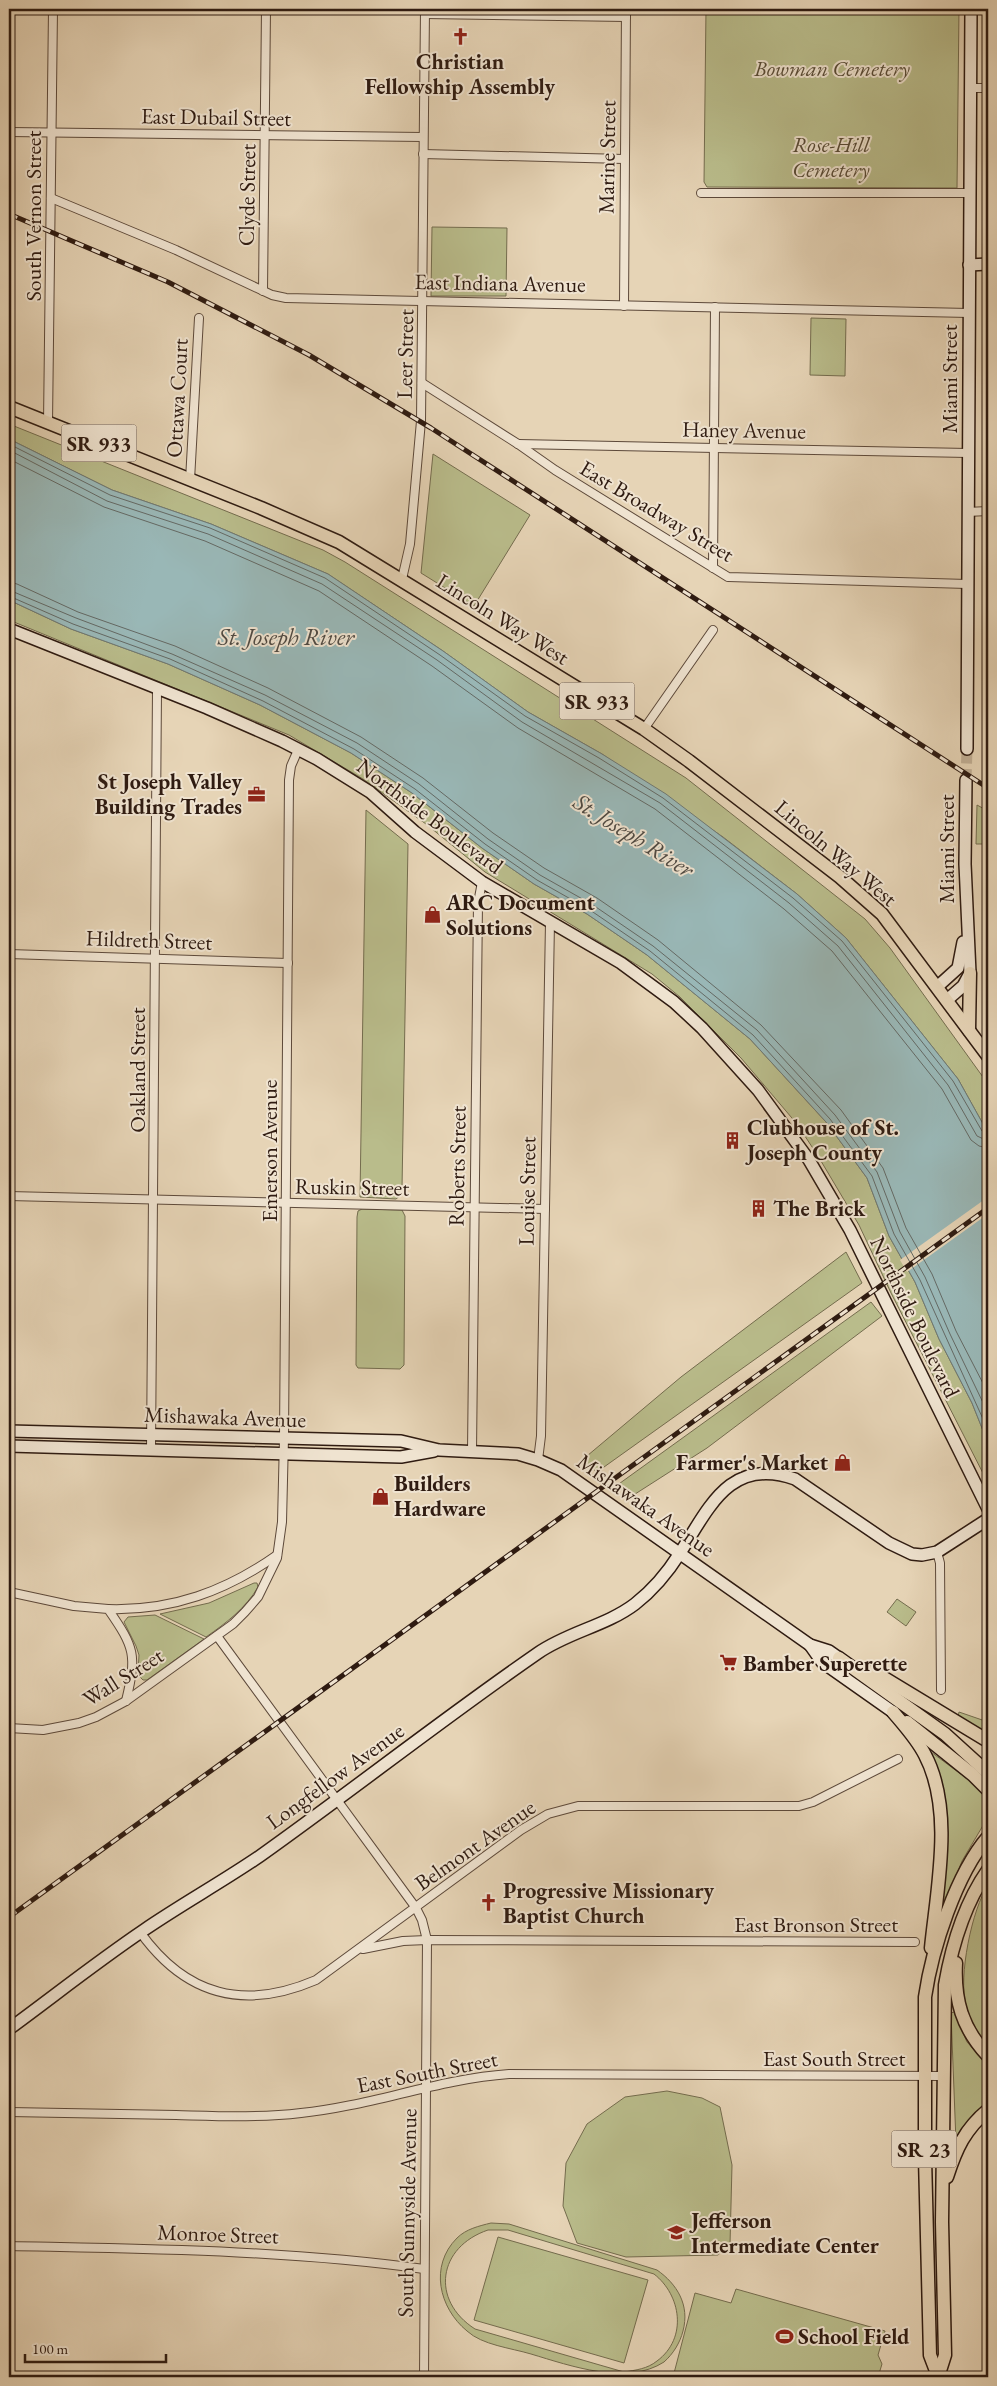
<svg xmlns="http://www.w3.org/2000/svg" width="997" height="2386" viewBox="0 0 997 2386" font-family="'EB Garamond',serif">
<rect width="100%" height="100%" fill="#e6d4b6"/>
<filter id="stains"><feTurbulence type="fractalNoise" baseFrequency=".004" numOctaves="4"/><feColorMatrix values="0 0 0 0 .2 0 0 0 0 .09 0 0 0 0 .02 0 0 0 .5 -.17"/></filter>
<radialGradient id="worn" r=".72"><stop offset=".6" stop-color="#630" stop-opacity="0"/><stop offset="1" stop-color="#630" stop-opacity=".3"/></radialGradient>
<g fill="#b9bc8b" stroke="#746c4e" fill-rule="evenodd">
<path d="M 706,9 L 959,9 L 957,188 L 707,187 L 704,182 Z"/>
<path d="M 432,227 L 507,228 L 506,296 L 431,296 Z"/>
<path d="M 811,318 L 846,319 L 845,376 L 810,375 Z"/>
<path d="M 9,424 L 323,550 L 345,562 L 686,778 L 865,919 L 890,948 L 988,1084 L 988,1133 L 958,1079 L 846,938 L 797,894 L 723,837 L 602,754 L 528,712 L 443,651 L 328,574 L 211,524 L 112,490 L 9,439 Z"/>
<path d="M 433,454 L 530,515 L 474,606 L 421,573 Z"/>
<path d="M 9,600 L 71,629 L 168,664 L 260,705 L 351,753 L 412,793 L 482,848 L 534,884 L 587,914 L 647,955 L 750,1039 L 826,1122 L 867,1178 L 889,1236 L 915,1282 L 939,1339 L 972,1403 L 988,1443 L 988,1483 L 891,1293 L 859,1225 L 818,1156 L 797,1124 L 741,1058 L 680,997 L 652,974 L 485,872 L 426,824 L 363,779 L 289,735 L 9,620 Z"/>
<path d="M 977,805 L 988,811 L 988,844 L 976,844 Z"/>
<path d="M 366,810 L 408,844 L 402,1188 L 401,1195 L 396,1199 L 360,1197 Z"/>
<path d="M 362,1209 L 402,1210 L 405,1216 L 404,1365 L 400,1369 L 358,1368 L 356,1365 L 357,1217 L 358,1211 Z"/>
<path d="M 846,1252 L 862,1283 L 597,1472 L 581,1461 L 681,1377 Z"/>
<path d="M 871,1302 L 882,1316 L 707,1448 L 632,1496 L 616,1486 Z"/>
<path d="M 254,1583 L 257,1583 L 258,1587 C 246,1608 226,1623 206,1637 L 160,1614 L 209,1603 Z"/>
<path d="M 897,1599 L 916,1612 L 906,1626 L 887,1612 Z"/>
<path d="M 155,1615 L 204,1639 L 147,1680 L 143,1680 L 138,1675 L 139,1655 L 136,1646 L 124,1622 L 128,1617 Z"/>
<path d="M 959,1712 L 988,1722 L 988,1735 L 958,1717 Z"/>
<path d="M 931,1752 L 973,1783 L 988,1798 L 988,1817 L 962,1861 L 946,1902 L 942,1902 C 946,1869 951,1825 944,1792 C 942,1778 935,1765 931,1752 Z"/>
<path d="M 988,1885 L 988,2046 C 977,2036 970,2019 966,2005 C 958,1977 972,1909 988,1885 Z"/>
<path d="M 954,2012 L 967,2042 L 988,2065 L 988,2106 L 956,2142 L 951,2013 Z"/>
<path d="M 667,2091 L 702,2098 L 720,2107 L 732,2165 L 730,2244 L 718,2255 L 626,2257 L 577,2243 L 563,2206 L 566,2163 L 587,2124 L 625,2097 Z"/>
<path d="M 491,2223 L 509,2224 L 657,2270 C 677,2284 690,2305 683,2331 C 680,2343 673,2354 664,2362 C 627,2386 571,2366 531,2354 C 511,2348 482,2345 467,2331 C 439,2308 429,2266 457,2238 C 466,2229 479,2226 491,2223 ZM 488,2230 L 508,2230 L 654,2274 C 681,2295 688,2338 657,2361 C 647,2369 636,2370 624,2372 L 475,2329 C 430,2300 438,2247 488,2230 Z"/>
<path d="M 498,2237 L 648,2280 L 624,2363 L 474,2320 Z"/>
<path d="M 736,2289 L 885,2331 L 878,2355 L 882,2364 L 878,2377 L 673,2377 L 695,2293 L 731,2303 Z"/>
</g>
<path fill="#99b7b6" stroke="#6f7974" d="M 9,439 L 112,490 L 211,524 L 328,574 L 443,651 L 528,712 L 602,754 L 666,794 L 797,894 L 846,938 L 958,1079 L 988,1133 L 988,1443 L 972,1403 L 939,1339 L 915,1282 L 889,1236 L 867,1178 L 826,1122 L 750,1039 L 647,955 L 587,914 L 534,884 L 482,848 L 412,793 L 351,753 L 260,705 L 168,664 L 71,629 L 9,600 Z"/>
<path fill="#e6d4b6" d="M 988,1197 L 988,1214 L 907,1272 L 900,1260 Z"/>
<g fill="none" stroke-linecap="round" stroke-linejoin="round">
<g stroke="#646964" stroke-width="1">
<path d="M 9,444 L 110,495 L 210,528 L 325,578 L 440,655 L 525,716 L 599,758 L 663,798 L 793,898 L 842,941 L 953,1081 L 982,1131 L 988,1134"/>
<path d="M 9,450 L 107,501 L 208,534 L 322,584 L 437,660 L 522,722 L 660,803 L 789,903 L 838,946 L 948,1085 L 977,1136 L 988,1141"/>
<path d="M 9,459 L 104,507 L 205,541 L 319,591 L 432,666 L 518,728 L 655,809 L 784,909 L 832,951 L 942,1089 L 971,1140 L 979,1146 L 988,1148"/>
<path d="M 9,582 L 17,584 L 78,612 L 175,646 L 268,688 L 361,737 L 423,778 L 493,833 L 544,868 L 597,898 L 658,940 L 761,1025 L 841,1110 L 883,1168 L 906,1228 L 932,1274 L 956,1331 L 988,1393"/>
<path d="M 9,590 L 76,618 L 172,654 L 265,695 L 357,743 L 419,784 L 488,839 L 540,875 L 593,905 L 653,946 L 757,1030 L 835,1115 L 877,1172 L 900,1232 L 925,1277 L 950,1334 L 988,1413"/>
<path d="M 9,596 L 73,624 L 170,659 L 263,701 L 354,749 L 415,789 L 485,844 L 537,880 L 590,910 L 650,951 L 753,1035 L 830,1119 L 872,1176 L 894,1234 L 920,1280 L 988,1430"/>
</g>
<path stroke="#c1af95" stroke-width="11" stroke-dasharray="11 5.5" stroke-linecap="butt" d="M 966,780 L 967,749"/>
<defs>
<g id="street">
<path d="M 9,9 L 53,10"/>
<path d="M 425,14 L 626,17"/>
<path d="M 970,88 L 988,88"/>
<path d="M 9,132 L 423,137"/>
<path d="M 423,154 L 624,159"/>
<path d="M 701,193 L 969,193"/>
<path d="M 51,198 L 176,250 L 272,295 L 286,298 L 969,313"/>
<path d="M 263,291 L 266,9"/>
<path d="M 624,306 L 626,9"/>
<path d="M 422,383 L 518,444 L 555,470 L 728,577 L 967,584"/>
<path d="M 48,423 L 53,9"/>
<path d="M 518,444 L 968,453"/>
<path d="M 190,480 L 199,318"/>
<path d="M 967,512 L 988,511"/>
<path d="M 713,568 L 715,307"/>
<path d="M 402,579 L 410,544 L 421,421 L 425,9"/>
<path d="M 644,729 L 713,630"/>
<path d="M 9,954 L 288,963"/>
<path d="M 9,1196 L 545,1209"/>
<path d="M 151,1450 L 157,690"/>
<path d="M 472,1451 L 478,903 L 482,882"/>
<path d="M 538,1460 L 541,1436 L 550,922"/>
<path d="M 937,1552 L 940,1563 L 941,1690"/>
<path d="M 9,1592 L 74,1606 L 108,1609 C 135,1648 137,1655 126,1701"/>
<path d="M 108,1609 C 172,1611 226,1591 277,1555"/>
<path d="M 217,1636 L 416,1908 L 422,1920 L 427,1940 L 424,2377"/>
<path d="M 9,1728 L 43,1730 L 79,1723 L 96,1717 L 126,1701 L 233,1624 L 245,1612 L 258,1597 L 277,1558 L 282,1522 L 284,1438 L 289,780 L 291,766 L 298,750"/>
<path d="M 140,1932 C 186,1996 244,2011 316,1980 L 521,1830 L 548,1814 L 578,1806 L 799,1806 L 813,1802 L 898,1759"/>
<path d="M 363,1949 L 403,1941 L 427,1940 L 915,1942"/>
<path d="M 9,2112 C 64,2113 120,2114 176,2115 C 217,2116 259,2118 301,2113 C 371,2106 438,2079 509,2074 L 943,2076"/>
<path d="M 9,2246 C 148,2249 286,2250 424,2269"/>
</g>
<g id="secondary">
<path d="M 969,265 L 988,264"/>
<path d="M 9,629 L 207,708 L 282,741 L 317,759 L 370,792 L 415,832 L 482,882 L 621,963 L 674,1002 L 702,1028 L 758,1090 L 809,1160 L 850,1230 L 988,1509"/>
<path d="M 967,749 L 971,9"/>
<path d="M 937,987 L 958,968 L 963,942"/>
<path d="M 947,1000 L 963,986 L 970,973 L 965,864 L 966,780"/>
<path d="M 9,1431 L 401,1441 L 439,1450 L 518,1454 L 538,1460 L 561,1470 L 810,1645 L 829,1651 L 839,1658"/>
<path d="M 9,1446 L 401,1457 L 434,1451"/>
<path d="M 810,1645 L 822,1662 L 893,1712"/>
<path d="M 9,2029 C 54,1996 98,1961 144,1930 C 182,1904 222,1882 260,1856 C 354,1789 444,1718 538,1653 C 568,1632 606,1626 635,1604 C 653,1590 668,1572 680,1553 C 709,1508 730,1456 795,1479 L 889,1543 L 912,1554 L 922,1555 L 937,1552 L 988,1519"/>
</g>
<g id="primary">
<path d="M 9,407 L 261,508 L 339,542 L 644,729 L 689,761 L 840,877 L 882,914 L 988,1056"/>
<path d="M 969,1030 L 970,973"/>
<path d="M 839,1658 L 945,1734 L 988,1773"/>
<path d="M 867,1671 L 884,1678 L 988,1741"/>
<path d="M 893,1712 C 904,1725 917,1739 925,1755 C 954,1810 937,1888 931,1948"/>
<path d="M 907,1722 L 973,1775 L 988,1790"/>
<path d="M 956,1963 C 954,2000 962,2028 988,2056"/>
<path d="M 947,2177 C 956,2149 965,2129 988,2110"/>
<path d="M 938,2376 L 930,2355 L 925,2158 L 925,1997 C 932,1949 956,1874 988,1837"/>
<path d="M 938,2377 L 945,2355 L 942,2222 L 945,1985 C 952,1945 965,1903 988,1870"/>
</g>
</defs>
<use href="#street" stroke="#5d493a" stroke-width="10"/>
<use href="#secondary" stroke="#2f1b11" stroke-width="14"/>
<use href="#primary" stroke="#2f1b11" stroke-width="15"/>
<use href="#street" stroke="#efe3d0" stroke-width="8"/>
<use href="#secondary" stroke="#efe3d0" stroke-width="11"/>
<use href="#primary" stroke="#e6d4b6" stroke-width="12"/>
<defs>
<g id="rail">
<path d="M 9,214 L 168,282 L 309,355 L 431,428 L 988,788"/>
<path d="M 9,1917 L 988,1208"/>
</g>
</defs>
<use href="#rail" stroke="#2f1b11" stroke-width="5"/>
<use href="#rail" stroke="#efe3d0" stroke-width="3" stroke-dasharray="9" stroke-linecap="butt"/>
</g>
<defs>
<symbol id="church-bare" viewBox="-9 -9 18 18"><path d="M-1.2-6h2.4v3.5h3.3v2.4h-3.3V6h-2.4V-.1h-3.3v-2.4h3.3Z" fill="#8f2418" stroke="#efe3d0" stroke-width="2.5" paint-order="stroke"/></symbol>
<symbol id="office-bare" viewBox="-9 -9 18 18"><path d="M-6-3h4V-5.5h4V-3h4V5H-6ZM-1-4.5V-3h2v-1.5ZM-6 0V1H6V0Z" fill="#8f2418" stroke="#efe3d0" stroke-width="2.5" paint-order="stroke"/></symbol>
<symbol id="shop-bare" viewBox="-9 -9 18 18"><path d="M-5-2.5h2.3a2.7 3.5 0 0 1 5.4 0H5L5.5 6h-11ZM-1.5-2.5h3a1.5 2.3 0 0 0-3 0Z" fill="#8f2418" stroke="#efe3d0" stroke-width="2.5" paint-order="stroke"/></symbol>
<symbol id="building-bare" viewBox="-9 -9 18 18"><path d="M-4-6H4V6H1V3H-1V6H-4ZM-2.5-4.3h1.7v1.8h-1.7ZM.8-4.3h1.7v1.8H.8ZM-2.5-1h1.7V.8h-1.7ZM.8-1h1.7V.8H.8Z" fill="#8f2418" stroke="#efe3d0" stroke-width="2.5" paint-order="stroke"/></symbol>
<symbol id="supermarket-bare" viewBox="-9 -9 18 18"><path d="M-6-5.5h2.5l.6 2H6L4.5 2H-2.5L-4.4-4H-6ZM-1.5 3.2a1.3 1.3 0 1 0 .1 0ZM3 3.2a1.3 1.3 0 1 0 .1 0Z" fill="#8f2418" stroke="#efe3d0" stroke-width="2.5" paint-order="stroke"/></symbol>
<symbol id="school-bare" viewBox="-9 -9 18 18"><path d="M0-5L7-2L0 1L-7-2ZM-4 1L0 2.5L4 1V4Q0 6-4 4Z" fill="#8f2418" stroke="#efe3d0" stroke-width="2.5" paint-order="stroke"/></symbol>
<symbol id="stadium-bare" viewBox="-9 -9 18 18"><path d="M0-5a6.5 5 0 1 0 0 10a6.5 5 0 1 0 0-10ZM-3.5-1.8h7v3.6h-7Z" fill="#8f2418" stroke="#efe3d0" stroke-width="2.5" paint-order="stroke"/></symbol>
</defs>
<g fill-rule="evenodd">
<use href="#church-bare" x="448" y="24" width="25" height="25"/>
<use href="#office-bare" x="244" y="782" width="25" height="25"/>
<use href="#shop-bare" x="420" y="902" width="25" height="25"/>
<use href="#building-bare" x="720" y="1128" width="25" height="25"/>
<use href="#building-bare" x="746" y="1196" width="25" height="25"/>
<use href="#shop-bare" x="830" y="1450" width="25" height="25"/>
<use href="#shop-bare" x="368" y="1484" width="25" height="25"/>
<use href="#supermarket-bare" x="716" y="1650" width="25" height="25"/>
<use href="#church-bare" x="476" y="1890" width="25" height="25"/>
<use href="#school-bare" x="664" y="2220" width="25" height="25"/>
<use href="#stadium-bare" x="772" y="2324" width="25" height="25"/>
</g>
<g text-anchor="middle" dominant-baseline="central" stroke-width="4" stroke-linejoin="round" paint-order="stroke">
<g fill="#efe3d0" stroke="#69574a" stroke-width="1">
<rect x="61.5" y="424.5" width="75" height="37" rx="4"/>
<rect x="559.5" y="682.5" width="75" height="37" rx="4"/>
<rect x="891.5" y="2130.5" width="65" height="37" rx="4"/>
</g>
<g font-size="21" font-weight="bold" fill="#2f1b11">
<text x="99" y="443">SR 933</text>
<text x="597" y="701">SR 933</text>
<text x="924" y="2149">SR 23</text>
</g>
<g font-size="22" font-weight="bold" fill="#2f1b11" stroke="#efe3d0" text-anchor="start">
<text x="460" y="61" text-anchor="middle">Christian<tspan x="460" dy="25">Fellowship Assembly</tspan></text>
<text x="242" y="781" text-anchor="end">St Joseph Valley<tspan x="242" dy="25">Building Trades</tspan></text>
<text x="446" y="902">ARC Document<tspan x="446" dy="25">Solutions</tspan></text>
<text x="747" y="1127">Clubhouse of St.<tspan x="747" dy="25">Joseph County</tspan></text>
<text x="773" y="1208">The Brick</text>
<text x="828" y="1462" text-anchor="end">Farmer's Market</text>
<text x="394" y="1483">Builders<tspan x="394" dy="25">Hardware</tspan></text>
<text x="743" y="1663">Bamber Superette</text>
<text x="503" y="1890">Progressive Missionary<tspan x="503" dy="25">Baptist Church</tspan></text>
<text x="691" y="2220">Jefferson<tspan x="691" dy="25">Intermediate Center</tspan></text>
<text x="798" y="2336">School Field</text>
</g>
<g font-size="22" font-style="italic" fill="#584b36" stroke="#efe3d0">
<text x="832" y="68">Bowman Cemetery</text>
<text x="831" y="144">Rose-Hill<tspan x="831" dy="25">Cemetery</tspan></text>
</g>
<g font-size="22" fill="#2f1b11" stroke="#efe3d0">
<text transform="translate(216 117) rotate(1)">East Dubail Street</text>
<text transform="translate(607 157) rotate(-89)">Marine Street</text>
<text transform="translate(247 195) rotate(-89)">Clyde Street</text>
<text transform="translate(33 216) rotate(-90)">South Vernon Street</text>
<text transform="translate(500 283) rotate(1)">East Indiana Avenue</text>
<text transform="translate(405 354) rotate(-89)">Leer Street</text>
<text transform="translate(949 379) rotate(-90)">Miami Street</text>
<text transform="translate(177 398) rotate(-87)">Ottawa Court</text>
<text transform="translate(744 430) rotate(1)">Haney Avenue</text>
<text transform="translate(657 511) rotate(31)">East Broadway Street</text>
<text transform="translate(503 619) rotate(32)">Lincoln Way West</text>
<text transform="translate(430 816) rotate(37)">Northside Boulevard</text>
<text transform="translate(946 849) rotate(-90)">Miami Street</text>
<text transform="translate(836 853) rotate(40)">Lincoln Way West</text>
<text transform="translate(149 940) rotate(2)">Hildreth Street</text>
<text transform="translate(137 1070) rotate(-90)">Oakland Street</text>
<text transform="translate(269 1151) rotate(-90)">Emerson Avenue</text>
<text transform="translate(457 1166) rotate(-89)">Roberts Street</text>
<text transform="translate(352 1187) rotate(1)">Ruskin Street</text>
<text transform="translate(527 1191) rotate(-89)">Louise Street</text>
<text transform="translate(915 1317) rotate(64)">Northside Boulevard</text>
<text transform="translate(225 1417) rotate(2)">Mishawaka Avenue</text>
<text transform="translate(646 1505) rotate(35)">Mishawaka Avenue</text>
<text transform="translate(123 1677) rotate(-32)">Wall Street</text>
<text transform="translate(335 1776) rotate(-36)">Longfellow Avenue</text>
<text transform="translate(475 1845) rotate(-35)">Belmont Avenue</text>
<text x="816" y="1924">East Bronson Street</text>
<text x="834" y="2058">East South Street</text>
<text transform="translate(427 2072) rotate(-11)">East South Street</text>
<text transform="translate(407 2213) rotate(-89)">South Sunnyside Avenue</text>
<text transform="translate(218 2234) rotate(2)">Monroe Street</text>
</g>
<g font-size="24" font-style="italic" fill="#4f4a43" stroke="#efe3d0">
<text x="286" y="636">St. Joseph River</text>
<text transform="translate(634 835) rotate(32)">St. Joseph River</text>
</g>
</g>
<rect width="997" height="2386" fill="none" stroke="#e6d4b6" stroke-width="30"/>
<rect x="10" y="10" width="977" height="2366" fill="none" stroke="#2f1b11" stroke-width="2.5"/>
<rect x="15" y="15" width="967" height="2356" fill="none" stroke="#2f1b11"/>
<path d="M25 2354v8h141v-8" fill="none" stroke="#2f1b11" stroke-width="2.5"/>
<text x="32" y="2354" font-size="15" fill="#2f1b11" stroke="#efe3d0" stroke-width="4" paint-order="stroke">100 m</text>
<rect width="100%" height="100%" filter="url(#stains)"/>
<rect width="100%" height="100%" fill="url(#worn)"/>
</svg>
